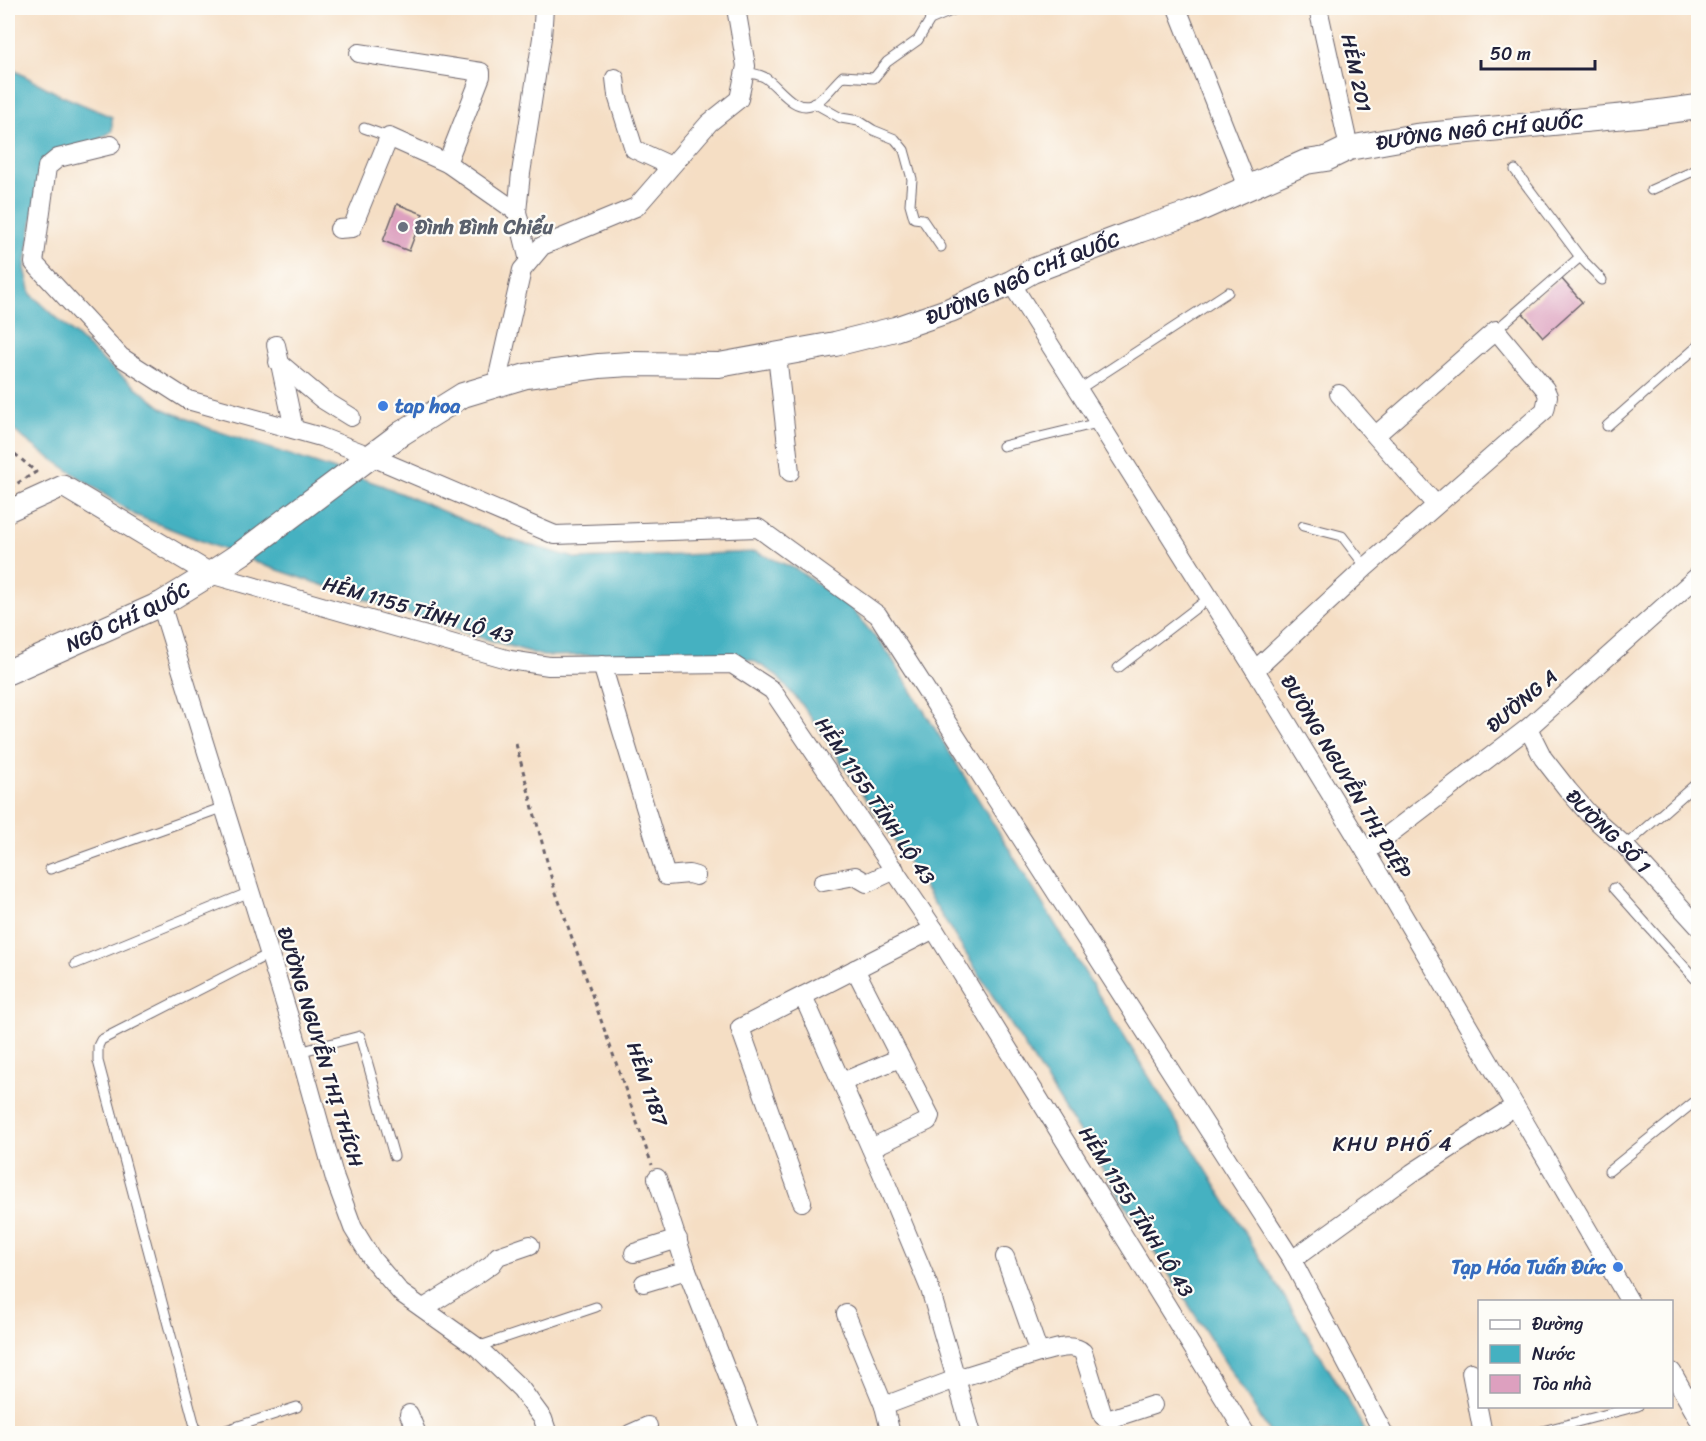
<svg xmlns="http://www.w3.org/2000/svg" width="1706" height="1441" viewBox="0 0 1706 1441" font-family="Sriracha,sans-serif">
<rect width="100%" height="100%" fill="#fdfcf7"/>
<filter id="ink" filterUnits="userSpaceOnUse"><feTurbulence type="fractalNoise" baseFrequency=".0167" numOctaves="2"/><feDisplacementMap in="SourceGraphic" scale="12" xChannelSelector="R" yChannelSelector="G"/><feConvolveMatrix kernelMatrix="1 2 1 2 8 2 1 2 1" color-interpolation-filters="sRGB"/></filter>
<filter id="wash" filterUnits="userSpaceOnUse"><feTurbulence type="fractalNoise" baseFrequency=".008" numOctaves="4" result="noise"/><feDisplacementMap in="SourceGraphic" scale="24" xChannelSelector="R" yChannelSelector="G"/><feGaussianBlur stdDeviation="1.35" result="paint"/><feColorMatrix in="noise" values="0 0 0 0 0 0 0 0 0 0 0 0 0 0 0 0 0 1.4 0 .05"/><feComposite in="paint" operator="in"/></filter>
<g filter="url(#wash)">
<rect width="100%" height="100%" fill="#f5dec4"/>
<path fill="#44b1c1" stroke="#336a7e" stroke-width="1.5" d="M 8,67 L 60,95 L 112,117 L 112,131 L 97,141 L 42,160 L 25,268 L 31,294 L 108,365 L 164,409 L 211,429 L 381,485 L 508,539 L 578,559 L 756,552 L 796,569 L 851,608 L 889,654 L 1349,1402 L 1366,1433 L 1270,1433 L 897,845 L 803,706 L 775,674 L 754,661 L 720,653 L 543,656 L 463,632 L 266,566 L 135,515 L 40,451 L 8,426 Z"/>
<g id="blocks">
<g fill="#dda0bf">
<path d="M 397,204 L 423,214 L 409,251 L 383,241 Z"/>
<path d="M 1561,278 L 1582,302 L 1543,337 L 1522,312 Z"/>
</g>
</g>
</g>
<g filter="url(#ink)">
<use href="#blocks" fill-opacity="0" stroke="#6c646b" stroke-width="1.5"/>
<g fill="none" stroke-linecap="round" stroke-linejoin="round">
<defs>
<g id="service">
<path d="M 928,8 L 930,20"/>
<path d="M 745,72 C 751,73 758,74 764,77 C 778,85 792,111 811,105 C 823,101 834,84 843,76 L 874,78 L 887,62 L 918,40 L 930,20 L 958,8"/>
<path d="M 814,103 L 841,118 L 859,121 L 873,130 L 895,139 L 904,150 L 912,179 L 910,204 L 914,218 L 922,219 L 941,247"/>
<path d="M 364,128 L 389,137"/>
<path d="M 1515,170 L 1580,257 L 1602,280"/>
<path d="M 1651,190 L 1698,169"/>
<path d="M 1496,330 L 1580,257"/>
<path d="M 1078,390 L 1228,292"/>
<path d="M 1607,426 L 1698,346"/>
<path d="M 1003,446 L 1098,423"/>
<path d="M 1303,526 L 1342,536 L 1366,567"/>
<path d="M 1118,668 L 1209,598"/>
<path d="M 1625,846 L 1698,782"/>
<path d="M 50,869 L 224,807"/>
<path d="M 1614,888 L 1698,982"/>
<path d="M 75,964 L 250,892"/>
<path d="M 299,1052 L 360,1036 L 394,1156"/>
<path d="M 1609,1171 L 1698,1099"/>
<path d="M 477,1347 L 596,1307"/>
<path d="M 197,1434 L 98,1061 L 98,1046 L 101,1040 L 269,954"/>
<path d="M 214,1434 L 297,1407"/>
<path d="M 1531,1434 L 1638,1406"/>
</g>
<g id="minor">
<path d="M 1177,8 L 1248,187"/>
<path d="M 1318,8 L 1349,148"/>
<path d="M 359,53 L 481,72 L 481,76 L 447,163"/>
<path d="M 615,78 L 617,95 L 634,149 L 671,166"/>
<path d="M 111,145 L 58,158 L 47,167 L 34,263 L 121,357 L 188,400 L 321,437 L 370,456 L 555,535 L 758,528 L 878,615 L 1292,1260 L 1384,1434"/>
<path d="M 339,229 L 352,228 L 389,137 L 447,163 L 517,212"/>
<path d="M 529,261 L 517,212 L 521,173 L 542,38 L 544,8"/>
<path d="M 1011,283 L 1255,670 L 1366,852 L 1630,1302"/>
<path d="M 276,345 L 294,429"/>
<path d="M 777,355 L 790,472"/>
<path d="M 278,362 L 322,399 L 351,417"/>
<path d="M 496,385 L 522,270 L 542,246 L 636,207 L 709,123 L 739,99 L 746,66 L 736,8"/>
<path d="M 1339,394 L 1436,505"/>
<path d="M 210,574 L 510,660 L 549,666 L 732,664 L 772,690 L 934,929 L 1246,1434"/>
<path d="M 161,604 L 295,1036 L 335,1179 L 353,1228 L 372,1259 L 401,1293 L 477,1347 L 521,1389 L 543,1419 L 548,1434"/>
<path d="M 602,665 L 666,876 L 689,874 L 696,876"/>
<path d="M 1255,670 L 1366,567 L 1545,410 L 1548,396 L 1545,389 L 1496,330 L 1376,435"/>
<path id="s1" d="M 1528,728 L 1543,758 L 1568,790 L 1588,813 L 1625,846 L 1698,926"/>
<path d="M 1366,852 L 1528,728 L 1698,576"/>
<path d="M 823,882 L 855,876 L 867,883 L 895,870"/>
<path d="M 855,969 L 930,1116 L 928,1121 L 871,1148"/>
<path d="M 803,996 L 881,1171 L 930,1289 L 972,1434"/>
<path d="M 842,1082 L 900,1058"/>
<path d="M 657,1178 L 687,1270 L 751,1434"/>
<path d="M 802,1202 L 740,1028 L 934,929"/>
<path d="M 634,1253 L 678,1239"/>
<path d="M 1292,1260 L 1412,1173 L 1515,1106"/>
<path d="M 644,1283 L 687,1270"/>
<path d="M 424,1308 L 469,1280 L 492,1264 L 498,1256 L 530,1245"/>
<path d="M 846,1314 L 884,1406 L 956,1379 L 1039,1353 L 1005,1257"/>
<path d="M 1039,1353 C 1052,1350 1073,1342 1083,1352 L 1103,1416 L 1110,1419 L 1153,1405"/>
<path d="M 1471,1372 L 1483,1434"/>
<path d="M 1672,1372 L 1698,1418"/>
<path d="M 884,1406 L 891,1434"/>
<path d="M 409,1414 L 417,1434"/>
<path d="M 630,1434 L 648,1426"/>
</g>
<path id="tertiary" d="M 8,511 L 63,486 L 210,574"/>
<g id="secondary">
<path id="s2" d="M 8,672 L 161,604 L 210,574 L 242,553 L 402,433 L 463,395 L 526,376 L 599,366 L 630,364 L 719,365 L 835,344 L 895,329 L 950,310 L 1011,283 L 1032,271 L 1140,230 L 1191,213 L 1306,162 L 1326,159 L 1349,148 L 1416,136 L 1637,115 L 1698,107"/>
</g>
</defs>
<use href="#service" stroke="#6c646b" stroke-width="11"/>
<use href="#minor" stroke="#6c646b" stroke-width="20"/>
<use href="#tertiary" stroke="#6c646b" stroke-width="23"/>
<use href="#secondary" stroke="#6c646b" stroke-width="26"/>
<g stroke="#6c646b" stroke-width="3" stroke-dasharray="4.5 4.5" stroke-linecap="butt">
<path d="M 8,448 L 36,472 L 8,489"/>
<path d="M 516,744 L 553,884 L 652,1165"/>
</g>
<use href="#service" stroke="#fff" stroke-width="9"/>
<use href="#minor" stroke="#fff" stroke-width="18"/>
<use href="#tertiary" stroke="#fff" stroke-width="21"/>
<use href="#secondary" stroke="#fff" stroke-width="24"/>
</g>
</g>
<circle fill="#6b7280" stroke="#fdfcf7" stroke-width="2" cx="403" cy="227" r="6"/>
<g fill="#3f7fe0" stroke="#fdfcf7" stroke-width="2">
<circle cx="383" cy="406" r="6"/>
<circle cx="1618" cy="1267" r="6"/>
</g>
<g text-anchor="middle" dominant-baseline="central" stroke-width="4.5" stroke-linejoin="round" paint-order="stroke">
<g font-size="20" fill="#22223b" stroke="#fdfcf7">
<text transform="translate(1356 73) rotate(78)">HẺM 201</text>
<text stroke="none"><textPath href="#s2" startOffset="1596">ĐƯỜNG NGÔ CHÍ QUỐC</textPath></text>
<text stroke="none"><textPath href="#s2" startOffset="1112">ĐƯỜNG NGÔ CHÍ QUỐC</textPath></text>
<text transform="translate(418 610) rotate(16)">HẺM 1155 TỈNH LỘ 43</text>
<text stroke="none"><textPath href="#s2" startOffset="132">NGÔ CHÍ QUỐC</textPath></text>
<text transform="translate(1522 701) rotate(-40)">ĐƯỜNG A</text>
<text transform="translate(1346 777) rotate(59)">ĐƯỜNG NGUYỄN THỊ DIỆP</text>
<text transform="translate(875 801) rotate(56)">HẺM 1155 TỈNH LỘ 43</text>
<text stroke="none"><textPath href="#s1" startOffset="132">ĐƯỜNG SỐ 1</textPath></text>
<text transform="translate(320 1047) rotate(73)">ĐƯỜNG NGUYỄN THỊ THÍCH</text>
<text transform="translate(647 1084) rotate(71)">HẺM 1187</text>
<text transform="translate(1136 1212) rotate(58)">HẺM 1155 TỈNH LỘ 43</text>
</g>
<g font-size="20" font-weight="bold" fill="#5b616d" stroke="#fdfcf7" text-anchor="start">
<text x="415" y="227">Đình Bình Chiểu</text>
</g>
<g font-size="20" font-weight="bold" fill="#366cbe" stroke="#fdfcf7" text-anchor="start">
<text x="395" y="406">tap hoa</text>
<text x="1606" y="1267" text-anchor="end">Tạp Hóa Tuấn Đức</text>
</g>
<g font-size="21" letter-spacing="1.5" fill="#22223b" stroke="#fdfcf7">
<text x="1393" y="1144">KHU PHỐ 4</text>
</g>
</g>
<rect width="1706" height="1441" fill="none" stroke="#fdfcf7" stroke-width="30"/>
<rect x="1478" y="1300" width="195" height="108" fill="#fdfcf7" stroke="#a5a5ac" stroke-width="1.5"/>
<rect x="1490" y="1320" width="30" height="9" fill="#ffffff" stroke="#a5a5ac" stroke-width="1.5"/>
<text x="1532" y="1330" font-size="18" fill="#22223b">Đường</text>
<rect x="1490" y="1345" width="30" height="18" fill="#44b1c1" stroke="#a5a5ac" stroke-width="1.5"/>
<text x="1532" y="1360" font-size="18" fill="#22223b">Nước</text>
<rect x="1490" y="1375" width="30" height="18" fill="#dda0bf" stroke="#a5a5ac" stroke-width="1.5"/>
<text x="1532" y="1390" font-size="18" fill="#22223b">Tòa nhà</text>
<path d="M1481 60v9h114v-9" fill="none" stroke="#22223b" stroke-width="3"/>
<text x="1490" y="60" font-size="18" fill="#22223b" stroke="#fdfcf7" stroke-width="4.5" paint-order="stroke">50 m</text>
</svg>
